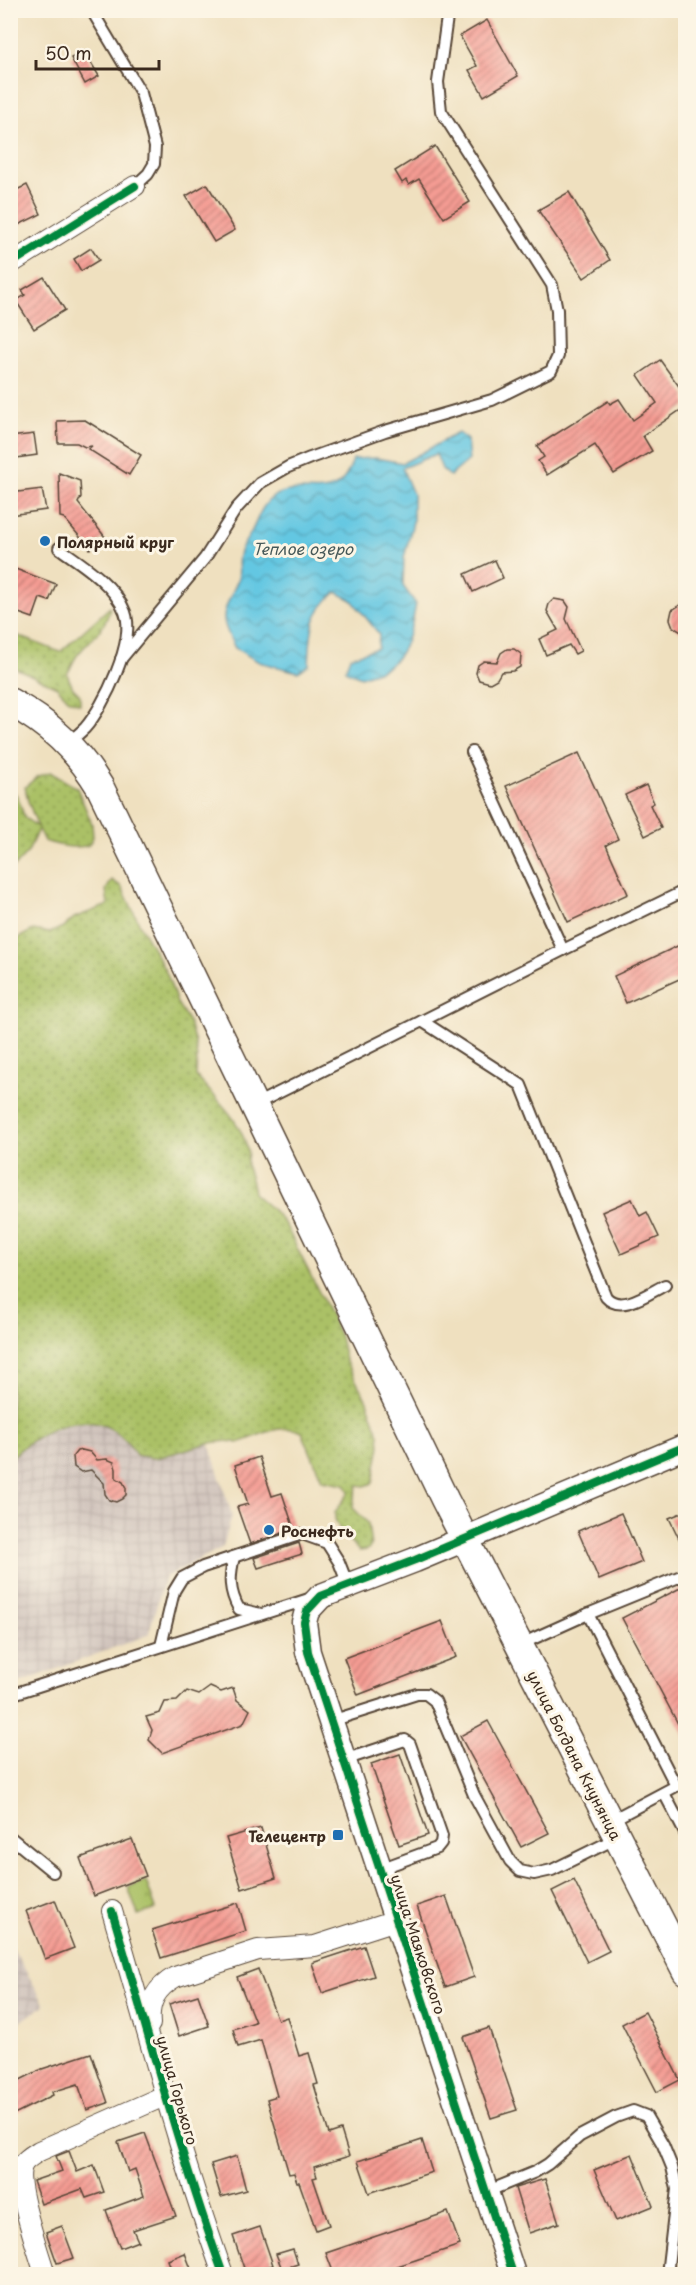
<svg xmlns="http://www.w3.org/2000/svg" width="696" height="2285" viewBox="0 0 696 2285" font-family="'Playpen Sans',sans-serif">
<defs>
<pattern id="industrial-grid" width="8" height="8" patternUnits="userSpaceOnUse" patternTransform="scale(1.5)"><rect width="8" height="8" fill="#cec1ba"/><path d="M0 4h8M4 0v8" fill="none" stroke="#b2a69f"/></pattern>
<pattern id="grass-dots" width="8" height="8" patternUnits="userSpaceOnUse" patternTransform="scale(1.5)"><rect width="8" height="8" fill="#abc166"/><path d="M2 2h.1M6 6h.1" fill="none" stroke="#8c9d53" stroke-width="1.8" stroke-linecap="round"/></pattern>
<pattern id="park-tufts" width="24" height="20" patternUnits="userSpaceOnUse" patternTransform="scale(1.5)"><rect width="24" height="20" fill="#abc166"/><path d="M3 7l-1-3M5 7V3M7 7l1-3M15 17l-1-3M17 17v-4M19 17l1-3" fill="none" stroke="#8c9d53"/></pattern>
<pattern id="water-waves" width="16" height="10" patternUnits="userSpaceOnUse" patternTransform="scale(1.5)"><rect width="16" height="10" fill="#64c7e2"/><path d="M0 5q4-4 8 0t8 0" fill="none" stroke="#54a2b7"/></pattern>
<pattern id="building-hatch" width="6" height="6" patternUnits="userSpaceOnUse" patternTransform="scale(1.5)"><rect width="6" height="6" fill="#f49b93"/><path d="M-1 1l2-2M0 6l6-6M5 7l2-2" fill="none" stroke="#c77f77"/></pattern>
</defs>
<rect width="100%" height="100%" fill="#fcf5e5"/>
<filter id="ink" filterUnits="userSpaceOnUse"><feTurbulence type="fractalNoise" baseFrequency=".0167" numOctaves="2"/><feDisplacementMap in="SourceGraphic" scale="12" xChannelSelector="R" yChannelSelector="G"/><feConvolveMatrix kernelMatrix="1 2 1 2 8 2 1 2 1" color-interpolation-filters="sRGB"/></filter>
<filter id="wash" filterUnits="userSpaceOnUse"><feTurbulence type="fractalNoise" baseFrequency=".008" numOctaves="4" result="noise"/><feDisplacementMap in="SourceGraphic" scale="24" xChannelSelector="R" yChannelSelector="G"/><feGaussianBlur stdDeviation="1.35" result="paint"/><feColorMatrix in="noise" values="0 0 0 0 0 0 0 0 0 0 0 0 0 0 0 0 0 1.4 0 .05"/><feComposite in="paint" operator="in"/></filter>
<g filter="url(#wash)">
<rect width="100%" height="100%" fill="#efe0bf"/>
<g fill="url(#industrial-grid)">
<path d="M 11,1408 L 203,1425 L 232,1515 L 223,1547 L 165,1577 L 148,1635 L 11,1686 Z"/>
<path d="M 10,1943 L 45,2005 L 11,2028 L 10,2028 Z"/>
</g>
<g fill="url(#grass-dots)" stroke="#737642" stroke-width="1.5">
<path d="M 110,607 C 106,631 89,639 76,657 C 72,663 71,669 67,674 L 73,688 L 80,695 L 80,704 L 69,700 L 57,687 L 11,666 L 11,633 L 60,652 Z"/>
<path d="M 50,772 L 77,788 L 92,824 L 93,837 L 89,845 C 75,850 58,845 44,841 L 38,829 L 28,852 L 11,870 L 11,788 L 17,796 L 25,818 L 38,827 L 28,801 L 25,787 L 37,777 Z"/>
<path d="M 112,880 L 122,887 L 140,925 L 167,974 L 177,1003 L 189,1022 L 195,1043 L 197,1059 L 196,1076 C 217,1100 239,1117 247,1148 C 249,1154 246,1161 247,1167 C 250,1177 253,1183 254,1194 L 276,1213 L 286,1226 L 328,1310 L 340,1337 L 345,1360 L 367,1401 L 379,1434 L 380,1446 L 373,1483 L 365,1486 L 358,1485 L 354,1498 L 353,1508 L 368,1523 L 371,1546 L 367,1550 L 359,1551 C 352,1543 332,1525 335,1513 C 337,1507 346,1499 349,1492 L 345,1484 L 322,1480 L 302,1432 C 280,1422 260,1436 238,1443 C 219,1435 175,1455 155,1458 C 149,1458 142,1456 136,1455 C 105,1401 47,1422 11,1458 L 11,947 L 20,937 L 33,930 L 50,933 L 65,926 L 74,918 L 108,905 L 106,890 Z"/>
</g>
<path fill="url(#park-tufts)" stroke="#737642" stroke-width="1.5" d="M 146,1881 L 156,1909 L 138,1915 L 128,1887 Z"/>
<path fill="url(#water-waves)" stroke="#507880" stroke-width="1.5" d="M 458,433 L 467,440 L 469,460 L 450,476 L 442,469 L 436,454 L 402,468 L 413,494 L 413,522 L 404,558 L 403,586 L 416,604 C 412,626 406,658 383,669 C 377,672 368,674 361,677 L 345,670 L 350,657 L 378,648 L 379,634 L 352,600 L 336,592 C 309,615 311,632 309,665 L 298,672 L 259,662 L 235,648 C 231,640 224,627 224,618 C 224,604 234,592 238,579 C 240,572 237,563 239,556 C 240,547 245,543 249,536 C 257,523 260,506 273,497 C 303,478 338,511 353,459 L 376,458 L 403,463 Z"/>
<g id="blocks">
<g fill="url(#building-hatch)">
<path d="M 487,20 L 518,76 L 484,96 L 469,70 L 477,66 L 460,36 Z"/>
<path d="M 84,51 L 99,76 L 85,84 L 71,58 Z"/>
<path d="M 435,146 L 470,202 L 444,218 L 419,179 L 409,185 L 406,180 L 402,183 L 395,171 Z"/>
<path d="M 207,184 L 235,230 L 214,242 L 186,196 Z"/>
<path d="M 27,185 L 41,214 L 10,229 L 10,193 Z"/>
<path d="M 569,192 L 610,260 L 584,278 L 538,210 Z"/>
<path d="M 91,248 L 99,260 L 81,271 L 74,259 Z"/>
<path d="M 44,277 L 65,310 L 34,329 L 16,301 L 25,295 L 22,290 Z"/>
<path d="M 660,360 L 686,396 L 686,406 L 643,436 L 652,451 L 614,474 L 595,445 L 547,475 L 538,461 L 544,457 L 537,446 L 608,401 L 610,404 L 619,399 L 633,420 L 657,403 L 638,375 Z"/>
<path d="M 85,420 L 141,455 L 129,475 L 88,449 L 92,446 L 85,447 L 77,443 L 58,443 L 57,421 Z"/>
<path d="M 34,434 L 37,455 L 10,459 L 10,437 Z"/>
<path d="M 59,473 L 80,481 L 81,497 L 78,503 L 105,537 L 90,549 L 64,518 L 60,517 Z"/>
<path d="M 42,489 L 46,510 L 10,515 L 10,493 Z"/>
<path d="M 495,560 L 503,578 L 473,592 L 465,574 Z"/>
<path d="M 10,567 L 56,584 L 49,601 L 40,598 L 33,618 L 10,610 L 15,591 L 10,589 Z"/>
<path d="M 554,599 L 565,601 L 569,607 L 566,619 L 581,651 L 575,654 L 569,645 L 546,655 L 539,639 L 558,630 L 547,611 L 549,604 Z"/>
<path d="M 686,601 L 686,635 L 673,627 L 670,619 L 672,610 Z"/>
<path d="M 507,649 L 514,649 L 521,654 L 520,667 L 513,671 L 501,672 L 497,679 L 490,683 L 479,680 L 476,673 L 478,665 L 484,661 L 497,662 L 501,653 Z"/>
<path d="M 579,753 L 618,839 L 606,845 L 628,894 L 568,922 L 506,786 Z"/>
<path d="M 646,785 L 654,803 L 650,805 L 661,828 L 645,836 L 625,795 Z"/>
<path d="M 686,942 L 686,976 L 626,1003 L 614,976 Z"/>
<path d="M 632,1199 L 640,1216 L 647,1212 L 659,1237 L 621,1254 L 602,1212 Z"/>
<path d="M 82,1450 L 90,1452 L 97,1460 L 107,1459 L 114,1462 L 116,1469 L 116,1478 L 123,1482 L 126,1488 L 126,1495 L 122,1499 L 116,1502 L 109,1500 L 105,1494 L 104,1483 L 91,1470 L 81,1472 L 74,1467 L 73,1456 L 77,1451 Z"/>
<path d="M 259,1457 L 272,1496 L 282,1493 L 294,1529 L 250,1544 L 237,1507 L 248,1504 L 235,1465 Z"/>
<path d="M 686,1511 L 686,1553 L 669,1518 Z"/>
<path d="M 621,1513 L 642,1562 L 599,1580 L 578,1531 Z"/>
<path d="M 299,1543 L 302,1554 L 258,1568 L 254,1558 Z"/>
<path d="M 686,1585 L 686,1739 L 622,1618 Z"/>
<path d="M 442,1621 L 456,1657 L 358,1695 L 344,1658 Z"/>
<path d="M 210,1687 L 221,1692 L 233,1688 L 237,1700 L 250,1710 L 243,1724 L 162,1753 L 149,1740 L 152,1730 L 146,1717 L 160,1713 L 165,1702 L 177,1701 L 187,1691 L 199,1695 Z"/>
<path d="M 488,1721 L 549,1833 L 521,1847 L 460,1736 Z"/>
<path d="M 400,1754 L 428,1835 L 399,1845 L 371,1764 Z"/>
<path d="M 261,1828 L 276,1878 L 242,1889 L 226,1838 Z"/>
<path d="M 132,1839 L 146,1876 L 94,1896 L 80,1858 Z"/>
<path d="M 574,1880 L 609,1951 L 587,1962 L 552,1891 Z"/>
<path d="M 446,1896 L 474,1977 L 445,1987 L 417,1906 Z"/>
<path d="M 55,1900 L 74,1948 L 45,1959 L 26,1911 Z"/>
<path d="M 238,1903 L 246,1931 L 161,1958 L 152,1930 Z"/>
<path d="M 364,1946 L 374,1976 L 322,1993 L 312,1963 Z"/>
<path d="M 258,1969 L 278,2020 L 287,2017 L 299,2056 L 309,2053 L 318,2084 L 314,2085 L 329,2134 L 341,2130 L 349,2156 L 314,2167 L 317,2177 L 313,2178 L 329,2225 L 316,2230 L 299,2182 L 297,2182 L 294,2173 L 289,2174 L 267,2099 L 277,2096 L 261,2040 L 238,2047 L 233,2029 L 255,2022 L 237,1977 Z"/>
<path d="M 198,1995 L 209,2026 L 179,2036 L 169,2004 Z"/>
<path d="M 645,2012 L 680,2080 L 657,2092 L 622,2024 Z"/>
<path d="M 489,2028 L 517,2110 L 491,2118 L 463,2037 Z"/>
<path d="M 91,2053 L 108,2103 L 87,2110 L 78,2084 L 52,2092 L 53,2095 L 10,2116 L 10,2085 L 42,2069 Z"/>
<path d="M 145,2133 L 176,2216 L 133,2230 L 138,2241 L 120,2248 L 106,2210 L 144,2196 L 135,2169 L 128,2172 L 118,2142 Z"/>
<path d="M 422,2140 L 432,2172 L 369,2193 L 358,2161 Z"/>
<path d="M 69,2151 L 77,2172 L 94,2165 L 104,2192 L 86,2198 L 82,2189 L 41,2204 L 33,2181 L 62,2171 L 56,2156 Z"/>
<path d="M 632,2154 L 653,2206 L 616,2221 L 594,2170 Z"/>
<path d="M 237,2156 L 246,2190 L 221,2197 L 211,2164 Z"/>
<path d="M 545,2179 L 559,2223 L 529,2233 L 515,2188 Z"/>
<path d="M 448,2212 L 460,2245 L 374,2274 L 334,2274 L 326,2253 Z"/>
<path d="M 62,2226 L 74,2258 L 57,2263 L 46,2232 Z"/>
<path d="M 260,2227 L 273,2265 L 246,2274 L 233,2236 Z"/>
<path d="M 293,2249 L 298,2264 L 282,2269 L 276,2254 Z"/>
<path d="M 185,2253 L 193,2274 L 173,2274 L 168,2260 Z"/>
</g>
</g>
</g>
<g filter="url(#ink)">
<use href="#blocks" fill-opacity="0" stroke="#564536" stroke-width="1.5"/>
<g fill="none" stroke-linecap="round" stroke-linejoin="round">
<defs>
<g id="service">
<path d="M 95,16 L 141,93 L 155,147 L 154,164 L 148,174 L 135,186"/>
<path d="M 59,548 C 82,564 115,585 125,612 C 136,641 104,706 85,728 C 80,733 74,738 68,743"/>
<path d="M 121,659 L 205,558 L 236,509 L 260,483 L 288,467 L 310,458 L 385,431 L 492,400 L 551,371 L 558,356 L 557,310 L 552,285 L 441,111 L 438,82 L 448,10"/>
<path d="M 563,950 L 686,890"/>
<path d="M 422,1021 L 563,950 L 472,752"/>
<path d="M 254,1105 L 422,1021 L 521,1085 L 606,1297 C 621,1314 649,1293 665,1285"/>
<path d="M 234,1557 C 229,1577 229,1591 239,1609 L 261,1614"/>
<path d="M 588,1614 L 686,1574"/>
<path d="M 519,1645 L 588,1614 L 676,1786 L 610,1821"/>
<path d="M 161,1646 L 174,1591 L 182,1578 L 203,1567 L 302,1534 L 327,1543 L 339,1562 L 348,1585"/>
<path d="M 10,1695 L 312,1598"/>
<path d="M 331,1721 L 417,1694 L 426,1694 L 435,1701 L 474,1795 L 510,1861 L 520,1871 L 534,1874 L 552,1870 L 617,1838"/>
<path d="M 344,1760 L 405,1740 L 410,1744 L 442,1836 L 441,1843 L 437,1848 L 380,1869"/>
<path d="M 664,1793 L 686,1835"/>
<path d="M 10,1837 L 53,1872"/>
<path d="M 486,2192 L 535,2172 L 548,2164 L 580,2136 L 616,2117 L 633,2111 L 646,2116 L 663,2145 L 672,2167 L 677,2189 L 667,2274"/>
</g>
<g id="minor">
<path d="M 10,264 L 135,186"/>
<path d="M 112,1911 C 148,2033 180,2155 223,2274"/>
<path d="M 150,2024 C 148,2002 156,1988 175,1977 L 258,1950 L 315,1946 L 396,1920"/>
<path d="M 45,2274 C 39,2254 14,2183 22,2166 C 24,2160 33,2155 39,2151 L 164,2096"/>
</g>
<path id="tertiary" d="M 513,2274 L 308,1652 L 304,1622 L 307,1611 L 321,1596 L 415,1560 L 686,1446"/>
<path id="secondary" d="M 10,702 C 49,723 77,749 100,787 L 445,1500 L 686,1971"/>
</defs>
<use href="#service" stroke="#564536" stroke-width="14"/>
<use href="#minor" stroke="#564536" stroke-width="22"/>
<use href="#tertiary" stroke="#564536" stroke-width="27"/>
<use href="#secondary" stroke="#564536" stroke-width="30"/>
<use href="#service" stroke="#fff" stroke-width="10"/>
<use href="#minor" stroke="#fff" stroke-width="20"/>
<use href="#tertiary" stroke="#fff" stroke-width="24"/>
<use href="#secondary" stroke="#fff" stroke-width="27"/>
<defs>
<g id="cycleway">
<path d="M 10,264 L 135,186"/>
<path d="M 112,1911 C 148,2033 180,2155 223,2274"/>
<path d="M 513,2274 L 308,1652 L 304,1622 L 307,1611 L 321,1596 L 415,1560 L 686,1446"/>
</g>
</defs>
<use href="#cycleway" stroke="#fcf5e5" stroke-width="11"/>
<use href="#cycleway" stroke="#00873e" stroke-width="8"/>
</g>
</g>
<g fill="#1f6fb2" stroke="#fcf5e5" stroke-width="2">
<circle cx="45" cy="541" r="6"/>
<circle cx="269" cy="1530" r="6"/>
<rect x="332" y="1829" width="12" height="12" rx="3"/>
</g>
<g text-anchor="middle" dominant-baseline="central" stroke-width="6" stroke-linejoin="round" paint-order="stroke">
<g font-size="15" font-weight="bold" fill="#3b2a1e" stroke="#fcf5e5" text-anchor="start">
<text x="57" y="541">Полярный круг</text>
<text x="281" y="1530">Роснефть</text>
<text x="326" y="1835" text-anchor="end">Телецентр</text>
</g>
<g font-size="15" fill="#3b2a1e" stroke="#fcf5e5">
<text transform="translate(575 1755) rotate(63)">улица Богдана Кнунянца</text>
<text transform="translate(419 1944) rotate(72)">улица Маяковского</text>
<text transform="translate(178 2090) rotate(74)">улица Горького</text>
</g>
<g font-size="16" font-style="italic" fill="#475959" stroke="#fcf5e5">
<text x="303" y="548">Теплое озеро</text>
</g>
</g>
<rect width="696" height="2285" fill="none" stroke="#fcf5e5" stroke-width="36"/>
<path d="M36 60v9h123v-9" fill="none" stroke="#3b2a1e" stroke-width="3"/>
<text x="45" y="60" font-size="18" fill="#3b2a1e" stroke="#fcf5e5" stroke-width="4.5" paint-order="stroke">50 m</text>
</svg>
